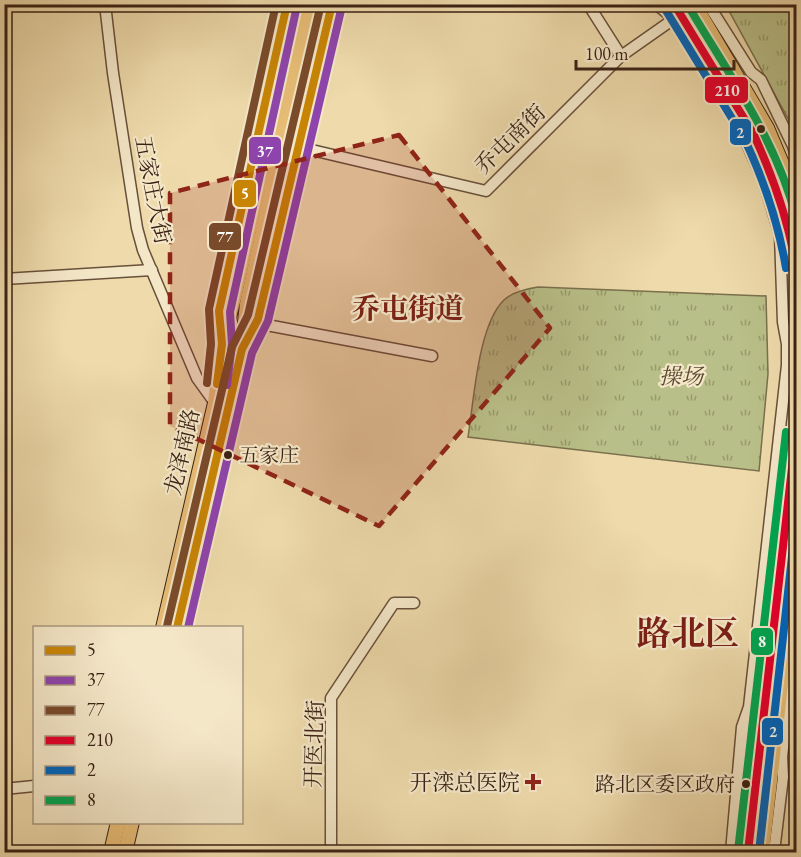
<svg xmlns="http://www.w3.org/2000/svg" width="801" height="857" viewBox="0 0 801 857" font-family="'EB Garamond','Noto Serif SC',serif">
<defs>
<pattern id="grass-tufts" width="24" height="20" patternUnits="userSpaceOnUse" patternTransform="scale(1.5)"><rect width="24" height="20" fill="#b9bf88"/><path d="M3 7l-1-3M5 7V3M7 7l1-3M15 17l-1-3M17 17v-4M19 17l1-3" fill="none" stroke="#989b6e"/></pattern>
</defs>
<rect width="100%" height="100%" fill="#eedaab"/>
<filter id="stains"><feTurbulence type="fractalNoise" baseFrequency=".00333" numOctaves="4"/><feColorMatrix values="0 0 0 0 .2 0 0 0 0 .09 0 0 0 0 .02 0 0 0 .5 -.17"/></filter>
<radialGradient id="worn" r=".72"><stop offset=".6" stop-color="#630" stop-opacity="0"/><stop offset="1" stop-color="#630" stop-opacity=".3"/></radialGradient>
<g fill="url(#grass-tufts)" stroke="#7a704e" stroke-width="1.5">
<path d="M 728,5 L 796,5 L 796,133 L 728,9 Z"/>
<path d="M 538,287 L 766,296 L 768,374 L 759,471 L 468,437 C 474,400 478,325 504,300 C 512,292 526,289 538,287 Z"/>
</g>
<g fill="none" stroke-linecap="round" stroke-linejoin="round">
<defs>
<g id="minor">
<path d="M 105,4 L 113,73 L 137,228 L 143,250 L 197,378 L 215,403"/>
<path d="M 588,4 L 621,56"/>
<path d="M 656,4 L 674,19 L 734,115 L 763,179 L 780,235 L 783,322 L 787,344 L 787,365 L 749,707 L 742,727 L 731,852"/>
<path d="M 708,4 L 751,72 L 761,80 L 793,146 L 796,156"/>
<path d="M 299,147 L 486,191 L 621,56 L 678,16"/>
<path d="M 4,279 L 152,270"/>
<path d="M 256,323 L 432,356"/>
<path d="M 4,789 L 34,786"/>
<path d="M 331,852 L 331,698 L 394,603 L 414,603"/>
<path d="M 774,852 L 783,777 L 782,757 L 796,631"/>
</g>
<g id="major">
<path d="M 674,4 L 753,133 C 774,175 789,219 796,266"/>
<path d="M 694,4 L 767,128 L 783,166 L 796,207"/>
<path d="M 221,333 L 219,311 L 287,4"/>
<path d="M 246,342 L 258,319 L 332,4"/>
<path d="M 163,628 L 215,403 L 222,344 L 235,294 L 299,4"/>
<path d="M 177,628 L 242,349 L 247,304 L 312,4"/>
<path d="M 111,852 L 118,822"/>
<path d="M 125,852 L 132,822"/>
<path d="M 748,852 L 796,433"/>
<path d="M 762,852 L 796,552"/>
</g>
</defs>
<use href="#minor" stroke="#68503a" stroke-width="13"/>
<use href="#major" stroke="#3b2215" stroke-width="16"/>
<use href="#minor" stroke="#f4e7c8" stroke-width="10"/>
<use href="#major" stroke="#e7bd76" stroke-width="14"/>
<defs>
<g id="bus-1">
<path d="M 217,384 L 222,344 L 219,311 L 287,4"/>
<path d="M 177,628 L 242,349 L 258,319 L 332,4"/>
</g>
<g id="bus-2">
<path d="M 227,385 L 232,344 L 230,312 L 297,6"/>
<path d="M 188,628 L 252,353 L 268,321 L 342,6"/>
</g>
<g id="bus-3">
<path d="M 207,383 L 211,344 L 209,309 L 276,4"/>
<path d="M 167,626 L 232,347 L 248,315 L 321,4"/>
</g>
<g id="bus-4">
<path d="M 674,4 L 753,133 C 773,176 788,219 796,266"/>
<path d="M 748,852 L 796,433"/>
</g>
<g id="bus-5">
<path d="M 665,9 L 744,138 C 764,180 778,222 786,268"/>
<path d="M 759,852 L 796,521"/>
</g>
<g id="bus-6">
<path d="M 687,4 C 728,73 776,139 796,217"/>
<path d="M 738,851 L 786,432"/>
</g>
</defs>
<use href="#bus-1" stroke="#f4e7c8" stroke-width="12"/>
<use href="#bus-2" stroke="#f4e7c8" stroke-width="12"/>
<use href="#bus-3" stroke="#f4e7c8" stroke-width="12"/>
<use href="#bus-4" stroke="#f4e7c8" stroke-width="12"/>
<use href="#bus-5" stroke="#f4e7c8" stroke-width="12"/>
<use href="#bus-6" stroke="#f4e7c8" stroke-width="12"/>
<use href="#bus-1" stroke="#c88505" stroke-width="8"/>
<use href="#bus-2" stroke="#8e44ad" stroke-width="8"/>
<use href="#bus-3" stroke="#7a4b2a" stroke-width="8"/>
<use href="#bus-4" stroke="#e4002b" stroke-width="8"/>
<use href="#bus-5" stroke="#0065bd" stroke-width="8"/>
<use href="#bus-6" stroke="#00a651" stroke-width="8"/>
</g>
<path fill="#8f2418" fill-opacity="0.2" stroke="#8f2418" stroke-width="4.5" stroke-dasharray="12 8" stroke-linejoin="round" d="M 399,135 L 550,328 L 379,526 L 170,426 L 170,193 Z"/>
<g fill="#3b2215" stroke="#f4e7c8" stroke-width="2">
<circle cx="761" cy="129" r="5"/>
<circle cx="228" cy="455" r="5"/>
<circle cx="746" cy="784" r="5"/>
</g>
<path fill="#8f2418" stroke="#f4e7c8" stroke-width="2" d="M530 773h6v6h6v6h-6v6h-6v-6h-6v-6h6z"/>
<g text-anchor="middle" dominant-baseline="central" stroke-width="4.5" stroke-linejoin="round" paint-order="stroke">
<g font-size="20" fill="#3b2215" stroke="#f4e7c8" text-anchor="start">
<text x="239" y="455">五家庄</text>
<text x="735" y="784" text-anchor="end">路北区委区政府</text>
</g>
<g font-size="22" fill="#3b2215" stroke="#f4e7c8">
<text transform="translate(510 139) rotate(-44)">乔屯南街</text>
<text transform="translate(153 190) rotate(79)">五家庄大街</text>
<text transform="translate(182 452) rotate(-77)">龙泽南路</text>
<text transform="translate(314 744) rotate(-88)">开医北街</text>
</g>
<g font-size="22" font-style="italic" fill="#5a4932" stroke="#f4e7c8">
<text x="681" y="376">操场</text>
</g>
<g font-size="22" fill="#3b2215" stroke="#f4e7c8" text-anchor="end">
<text x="520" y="782">开滦总医院</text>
</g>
<g font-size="28" font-weight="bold" fill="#7a1f14" stroke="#f4e7c8">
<text x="408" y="308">乔屯街道</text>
</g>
<g font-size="34" font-weight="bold" fill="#7a1f14" stroke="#f4e7c8">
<text x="688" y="633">路北区</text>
</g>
</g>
<g stroke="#f4e7c8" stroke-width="2">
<rect x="704" y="76" width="45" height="28" rx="6" fill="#e4002b"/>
<rect x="729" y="118" width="23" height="28" rx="6" fill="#0065bd"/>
<rect x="248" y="136" width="34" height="29" rx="6" fill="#8e44ad"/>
<rect x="233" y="179" width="24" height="29" rx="6" fill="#c88505"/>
<rect x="208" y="222" width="34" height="29" rx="6" fill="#7a4b2a"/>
<rect x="750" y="627" width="24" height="29" rx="6" fill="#00a651"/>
<rect x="761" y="717" width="23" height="29" rx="6" fill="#0065bd"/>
</g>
<g font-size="16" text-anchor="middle" font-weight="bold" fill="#fff">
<text x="727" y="96">210</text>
<text x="740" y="138">2</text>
<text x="265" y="157">37</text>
<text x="245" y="199">5</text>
<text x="225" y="242">77</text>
<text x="762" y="647">8</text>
<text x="773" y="737">2</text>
</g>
<rect width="801" height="857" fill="none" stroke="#eedaab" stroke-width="24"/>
<rect x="6" y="6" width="789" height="845" fill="none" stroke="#3b2215" stroke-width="3"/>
<rect x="12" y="12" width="777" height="833" fill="none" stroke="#3b2215" stroke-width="1.5"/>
<rect x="33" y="626" width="210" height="198" fill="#f4e7c8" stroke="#aa9880" stroke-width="1.5"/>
<rect x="45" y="646" width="30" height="9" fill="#c88505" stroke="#aa9880" stroke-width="1.5"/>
<text x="87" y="656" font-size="18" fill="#3b2215">5</text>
<rect x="45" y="676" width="30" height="9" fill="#8e44ad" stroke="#aa9880" stroke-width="1.5"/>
<text x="87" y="686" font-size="18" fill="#3b2215">37</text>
<rect x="45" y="706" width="30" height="9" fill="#7a4b2a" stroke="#aa9880" stroke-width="1.5"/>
<text x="87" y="716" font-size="18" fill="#3b2215">77</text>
<rect x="45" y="736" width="30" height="9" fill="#e4002b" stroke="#aa9880" stroke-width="1.5"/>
<text x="87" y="746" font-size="18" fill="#3b2215">210</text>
<rect x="45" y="766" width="30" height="9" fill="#0065bd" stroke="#aa9880" stroke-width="1.5"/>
<text x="87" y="776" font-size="18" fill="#3b2215">2</text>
<rect x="45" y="796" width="30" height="9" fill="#00a651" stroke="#aa9880" stroke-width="1.5"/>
<text x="87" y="806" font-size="18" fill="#3b2215">8</text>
<path d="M576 60v9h158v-9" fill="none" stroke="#3b2215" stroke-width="3"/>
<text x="585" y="60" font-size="18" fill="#3b2215" stroke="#f4e7c8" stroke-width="4.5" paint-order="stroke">100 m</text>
<rect width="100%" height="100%" filter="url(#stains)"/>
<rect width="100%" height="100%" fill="url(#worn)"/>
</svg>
